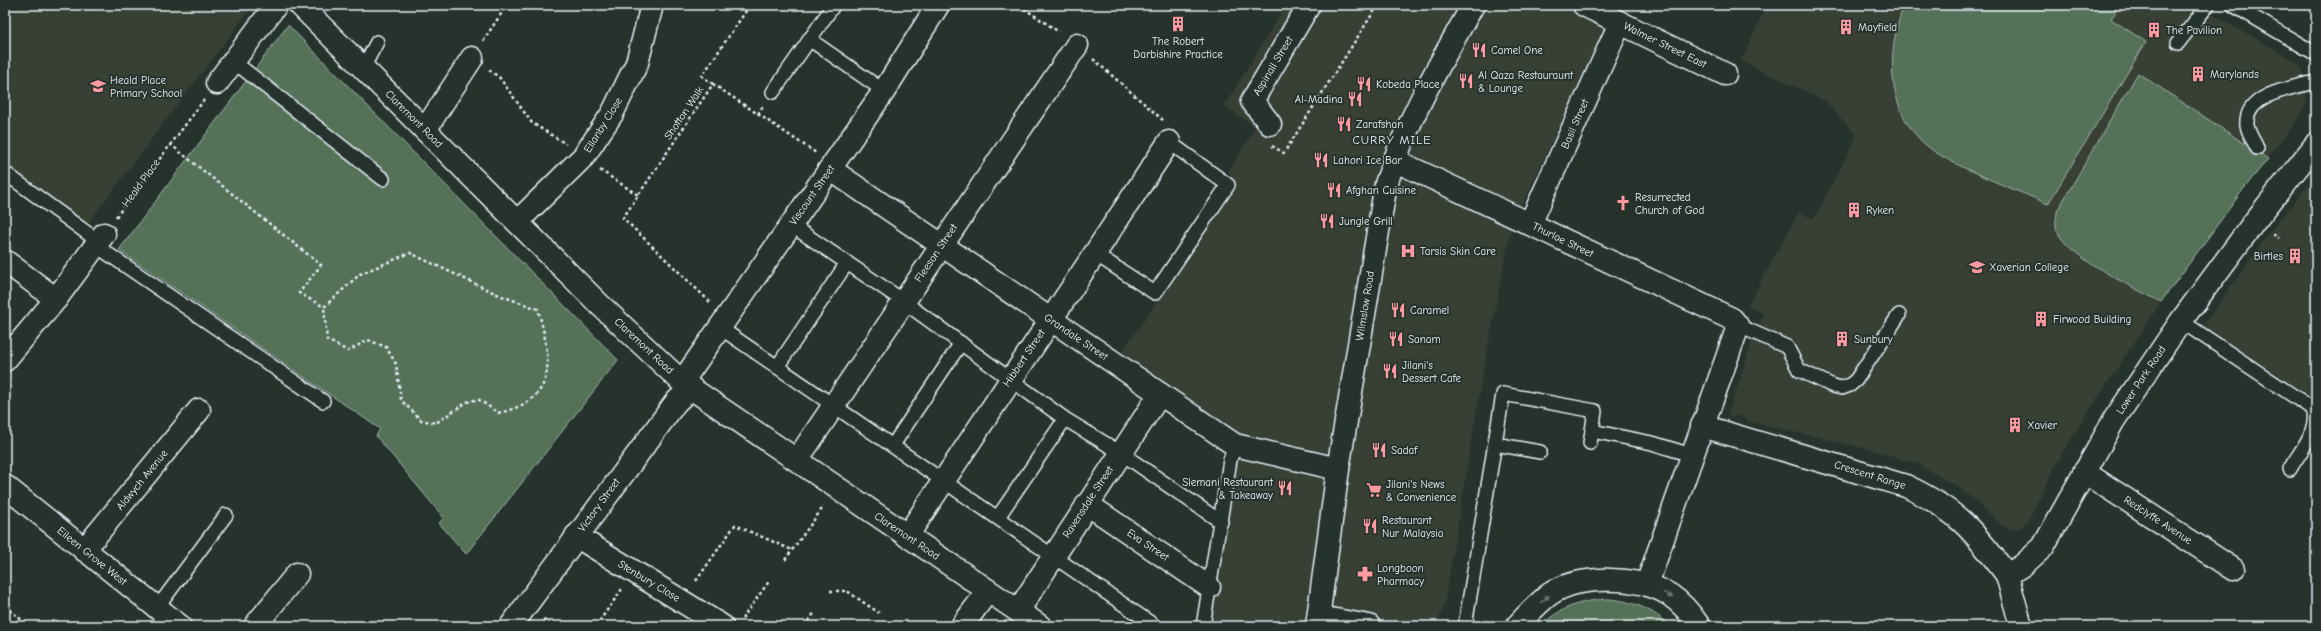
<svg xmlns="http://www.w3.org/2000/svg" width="2321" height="631" viewBox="0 0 2321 631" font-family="'Comic Neue',sans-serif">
<rect width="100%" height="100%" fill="#26332d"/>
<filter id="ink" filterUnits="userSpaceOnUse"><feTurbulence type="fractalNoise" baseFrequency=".025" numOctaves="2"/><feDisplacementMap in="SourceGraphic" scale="8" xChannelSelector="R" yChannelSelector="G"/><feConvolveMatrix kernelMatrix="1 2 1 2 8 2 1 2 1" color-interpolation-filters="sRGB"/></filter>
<g filter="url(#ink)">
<g fill="#384036">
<path d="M 5,5 L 253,5 L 85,227 L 5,168 Z"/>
<path d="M 1286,5 L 1617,5 L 1511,228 L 1482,377 L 1444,606 L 1436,626 L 1205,626 L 1237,431 L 1122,352 L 1236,187 L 1228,172 L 1256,127 L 1224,106 Z"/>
<path d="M 1767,5 L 2196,5 L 2296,62 L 2302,69 L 2307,92 L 2306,103 L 2301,115 L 2245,187 L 2161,302 L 2080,424 L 2055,466 L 2030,517 L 2020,528 L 2013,529 L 2003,527 L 1980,504 L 1958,487 L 1918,464 L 1868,449 L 1747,421 L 1745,418 L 1736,415 L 1733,418 L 1728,416 L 1751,345 L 1764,314 L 1748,306 L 1799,212 L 1814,219 L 1857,136 L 1825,101 L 1741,61 Z"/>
<path d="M 2316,175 L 2316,400 L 2203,326 L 2267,236 Z"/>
</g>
<g fill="#547259" stroke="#9eb2a8">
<path d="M 1904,5 L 2120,5 L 2111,19 L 2146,42 L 2048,204 C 2014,189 1978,176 1945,158 C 1887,127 1883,60 1904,5 Z"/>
<path d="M 288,25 L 618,360 L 466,554 L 439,523 L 444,518 L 376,436 L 380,429 L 119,250 Z"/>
<path d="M 2138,73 L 2268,159 L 2245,187 L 2161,302 C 2137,289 2059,254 2056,226 C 2055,222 2057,216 2057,211 Z"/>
<path d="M 1609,599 C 1632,601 1653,609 1670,626 L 1541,626 C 1560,607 1583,600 1609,599 Z"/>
</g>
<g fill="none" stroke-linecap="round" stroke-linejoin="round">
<defs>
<g id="service">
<path d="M 2233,5 L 2316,54"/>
<path d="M 809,39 L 884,91"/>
<path d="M 2178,43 L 2208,5"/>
<path d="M 233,61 L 383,179"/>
<path d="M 363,68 L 377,42"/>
<path d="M 773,92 L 833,6"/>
<path d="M 2257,148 C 2254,141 2248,133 2247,125 C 2244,94 2294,87 2316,82"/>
<path d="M 5,173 L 98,241"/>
<path d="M 791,225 L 893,294 L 1065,419 L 1121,453 L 1221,522"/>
<path d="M 95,245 L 323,401"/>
<path d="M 1094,253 L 1155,293 L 1228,185 L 1169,142"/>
<path d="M 2181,321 L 2313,409 C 2320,430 2300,451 2290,469"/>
<path d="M 1737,325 L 1787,347 L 1799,370 L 1833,386 L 1842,388 L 1850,385 L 1856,380 L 1899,315"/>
<path d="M 719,327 L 1155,626"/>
<path d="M 777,367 L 847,263"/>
<path d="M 1590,443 L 1592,431 L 1652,443 L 1691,455"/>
<path d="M 1495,444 L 1540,452"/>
<path d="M 893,445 L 961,343"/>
<path d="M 998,517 L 1065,419"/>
<path d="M 157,608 L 226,515"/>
<path d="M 1203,626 L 1230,460 L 1235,445"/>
<path d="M 1465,626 L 1503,394 L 1595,411 L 1592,431"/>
</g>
<g id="minor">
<path d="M 300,5 L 598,303 L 682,382 L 1040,626"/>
<path d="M 1584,5 L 1725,74"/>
<path d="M 217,83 L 276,5"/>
<path d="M 1270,124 L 1252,101 L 1309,5"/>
<path d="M 425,130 L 472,58"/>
<path d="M 1394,160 L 1732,319 L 1737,325 L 1736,332 L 1647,584"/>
<path d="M 830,169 L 1235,445 L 1338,469"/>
<path d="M 517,222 L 584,156 L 612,114 L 637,63 L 652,5"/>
<path d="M 1530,224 L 1620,23"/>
<path d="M 5,261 L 56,299"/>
<path d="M 5,360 L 56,299 L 104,234"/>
<path d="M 682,382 L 884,91 L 938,5"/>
<path d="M 1702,426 L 1906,486 C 1957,510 1974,531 2007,575"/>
<path d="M 797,460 L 1077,45"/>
<path d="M 2084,472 L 2233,569"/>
<path d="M 5,486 L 180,626"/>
<path d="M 1087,504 L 1209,587"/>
<path d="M 576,536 L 722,626"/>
<path d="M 907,536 L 1169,142"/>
<path d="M 84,550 L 199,410"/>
<path d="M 1018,611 L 1160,394"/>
<path d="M 1319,617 L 1369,626"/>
<path d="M 255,626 L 297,574"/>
<path d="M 511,626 L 676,402 L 691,388"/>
<path d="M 962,626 L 988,591"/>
<path d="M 1517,626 C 1527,615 1538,603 1550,594 C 1580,574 1640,576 1670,595 C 1682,603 1691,614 1699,626"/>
<path d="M 2021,626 L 2007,575 L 2023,565 L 2043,547 L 2114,420 L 2181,321 L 2255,221 L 2316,144"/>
</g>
<path id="secondary" d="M 1317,626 L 1338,469 L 1386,184 C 1407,120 1440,63 1473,5"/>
</defs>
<use href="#service" stroke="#e8f1f8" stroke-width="16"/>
<use href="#minor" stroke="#e8f1f8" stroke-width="25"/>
<use href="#secondary" stroke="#e8f1f8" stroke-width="25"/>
<g stroke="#e8f1f8" stroke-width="2.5" stroke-dasharray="3 3" stroke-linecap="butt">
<path d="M 1019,5 L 1059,32"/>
<path d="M 483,41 L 507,5"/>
<path d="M 1093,59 L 1164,121"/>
<path d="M 489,70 L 499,77 L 532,123 L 566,144"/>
<path d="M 713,84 L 816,153"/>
<path d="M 758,114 L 763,106"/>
<path d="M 170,144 L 321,265 L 299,293 L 324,307 L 360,274 L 410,253 L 499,295 L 538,309 C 551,359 560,400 498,413 L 478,399 L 467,402 L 436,423 L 421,420 L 401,400 L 396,364 L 386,347 L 368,340 L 348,351 L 327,340 L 324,307"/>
<path d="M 1272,146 L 1284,153 L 1378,5"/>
<path d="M 600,170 L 638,195"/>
<path d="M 116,217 L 204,100"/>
<path d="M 2273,234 L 2279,238"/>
<path d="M 710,302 L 623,218 L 713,84 L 702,76 L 750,5"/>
<path d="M 785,560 L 824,506"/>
<path d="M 696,581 L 735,525 L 792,550"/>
<path d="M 830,591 L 847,591 L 879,613"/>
<path d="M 5,606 L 29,626"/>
<path d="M 543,619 L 552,626"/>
<path d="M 742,619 L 770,580"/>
<path d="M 596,626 L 622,589"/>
<path d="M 805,626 L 815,612"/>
</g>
<use href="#service" stroke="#26332d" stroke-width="13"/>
<use href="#minor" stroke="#26332d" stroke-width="22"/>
<use href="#secondary" stroke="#26332d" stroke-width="22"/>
</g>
<defs><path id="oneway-solid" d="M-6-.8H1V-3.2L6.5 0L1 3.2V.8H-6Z"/></defs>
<g fill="#6a7674">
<use href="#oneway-solid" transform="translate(1668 595) rotate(31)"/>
<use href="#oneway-solid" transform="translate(1545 599) rotate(-41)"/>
</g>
</g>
<defs>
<symbol id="building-bare" viewBox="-9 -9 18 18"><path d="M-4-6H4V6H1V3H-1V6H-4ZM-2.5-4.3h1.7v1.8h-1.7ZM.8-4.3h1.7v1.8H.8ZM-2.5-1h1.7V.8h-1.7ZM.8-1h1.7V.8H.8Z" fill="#ff9aa2" stroke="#26332d" stroke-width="2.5" paint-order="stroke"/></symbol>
<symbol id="restaurant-bare" viewBox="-9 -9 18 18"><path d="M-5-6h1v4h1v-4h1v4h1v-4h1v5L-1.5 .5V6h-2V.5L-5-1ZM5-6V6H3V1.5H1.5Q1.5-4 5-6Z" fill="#ff9aa2" stroke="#26332d" stroke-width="2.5" paint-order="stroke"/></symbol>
<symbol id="school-bare" viewBox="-9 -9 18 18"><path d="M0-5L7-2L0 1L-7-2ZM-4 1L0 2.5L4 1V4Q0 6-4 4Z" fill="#ff9aa2" stroke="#26332d" stroke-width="2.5" paint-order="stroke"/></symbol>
<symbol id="church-bare" viewBox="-9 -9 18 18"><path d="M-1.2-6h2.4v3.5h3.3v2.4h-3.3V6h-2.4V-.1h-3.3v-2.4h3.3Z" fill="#ff9aa2" stroke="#26332d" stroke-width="2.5" paint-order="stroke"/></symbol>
<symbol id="hospital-bare" viewBox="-9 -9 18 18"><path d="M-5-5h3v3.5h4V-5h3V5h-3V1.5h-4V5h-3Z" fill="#ff9aa2" stroke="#26332d" stroke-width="2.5" paint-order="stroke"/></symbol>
<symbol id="university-bare" viewBox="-9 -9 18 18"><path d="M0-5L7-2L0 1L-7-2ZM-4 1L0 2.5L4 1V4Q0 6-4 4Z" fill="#ff9aa2" stroke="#26332d" stroke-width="2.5" paint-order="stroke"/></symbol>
<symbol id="supermarket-bare" viewBox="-9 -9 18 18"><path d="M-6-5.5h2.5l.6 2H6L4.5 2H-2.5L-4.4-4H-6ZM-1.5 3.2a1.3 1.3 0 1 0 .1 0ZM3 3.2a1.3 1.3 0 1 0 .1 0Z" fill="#ff9aa2" stroke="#26332d" stroke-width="2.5" paint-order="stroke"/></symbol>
<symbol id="pharmacy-bare" viewBox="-9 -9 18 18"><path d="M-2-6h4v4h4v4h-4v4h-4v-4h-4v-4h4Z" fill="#ff9aa2" stroke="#26332d" stroke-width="2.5" paint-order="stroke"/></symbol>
</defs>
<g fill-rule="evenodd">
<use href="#building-bare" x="1167" y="13" width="22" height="22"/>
<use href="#building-bare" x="1835" y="16" width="22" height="22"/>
<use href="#building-bare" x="2143" y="19" width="22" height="22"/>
<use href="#restaurant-bare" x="1468" y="39" width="22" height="22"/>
<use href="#building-bare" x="2187" y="63" width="22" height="22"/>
<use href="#restaurant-bare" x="1455" y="70" width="22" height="22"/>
<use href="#restaurant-bare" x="1353" y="73" width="22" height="22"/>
<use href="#school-bare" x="87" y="75" width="22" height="22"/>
<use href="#restaurant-bare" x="1344" y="88" width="22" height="22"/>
<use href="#restaurant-bare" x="1333" y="113" width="22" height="22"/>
<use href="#restaurant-bare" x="1310" y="149" width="22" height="22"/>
<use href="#restaurant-bare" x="1323" y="179" width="22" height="22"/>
<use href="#church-bare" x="1612" y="192" width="22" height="22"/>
<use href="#building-bare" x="1843" y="199" width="22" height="22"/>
<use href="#restaurant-bare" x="1316" y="210" width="22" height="22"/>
<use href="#hospital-bare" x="1397" y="240" width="22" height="22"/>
<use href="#building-bare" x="2284" y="245" width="22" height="22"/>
<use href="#university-bare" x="1966" y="256" width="22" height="22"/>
<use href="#restaurant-bare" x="1387" y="299" width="22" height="22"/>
<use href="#building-bare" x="2030" y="308" width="22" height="22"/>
<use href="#restaurant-bare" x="1385" y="328" width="22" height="22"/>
<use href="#building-bare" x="1831" y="328" width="22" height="22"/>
<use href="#restaurant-bare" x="1379" y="360" width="22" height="22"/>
<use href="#building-bare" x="2004" y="414" width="22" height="22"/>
<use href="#restaurant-bare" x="1368" y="439" width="22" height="22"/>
<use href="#restaurant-bare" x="1274" y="477" width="22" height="22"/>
<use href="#supermarket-bare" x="1363" y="479" width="22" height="22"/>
<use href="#restaurant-bare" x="1359" y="515" width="22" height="22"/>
<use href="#pharmacy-bare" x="1354" y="563" width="22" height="22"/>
</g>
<g text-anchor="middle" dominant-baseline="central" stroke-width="4" stroke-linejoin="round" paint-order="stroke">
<g font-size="11" fill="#e8f1f8" stroke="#26332d" text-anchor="start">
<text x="1858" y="27">Mayfield</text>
<text x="2166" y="30">The Pavilion</text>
<text x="1178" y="41" text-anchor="middle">The Robert<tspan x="1178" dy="13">Darbishire Practice</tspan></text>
<text x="1491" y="50">Camel One</text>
<text x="2210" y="74">Marylands</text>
<text x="1478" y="75">Al Qaza Restauraunt<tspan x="1478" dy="13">&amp; Lounge</tspan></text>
<text x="110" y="80">Heald Place<tspan x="110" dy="13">Primary School</tspan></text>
<text x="1376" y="84">Kobeda Place</text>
<text x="1343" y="99" text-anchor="end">Al-Madina</text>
<text x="1356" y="124">Zarafshan</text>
<text x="1333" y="160">Lahori Ice Bar</text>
<text x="1346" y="190">Afghan Cuisine</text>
<text x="1635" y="197">Resurrected<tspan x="1635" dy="13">Church of God</tspan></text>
<text x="1866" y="210">Ryken</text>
<text x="1339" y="221">Jungle Grill</text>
<text x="1420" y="251">Tarsis Skin Care</text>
<text x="2283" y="256" text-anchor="end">Birtles</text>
<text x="1989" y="267">Xaverian College</text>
<text x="1410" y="310">Caramel</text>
<text x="2053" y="319">Firwood Building</text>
<text x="1408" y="339">Sanam</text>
<text x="1854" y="339">Sunbury</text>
<text x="1402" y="365">Jilani's<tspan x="1402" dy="13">Dessert Cafe</tspan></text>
<text x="2027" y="425">Xavier</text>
<text x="1391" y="450">Sadaf</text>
<text x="1273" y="482" text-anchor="end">Slemani Restaurant<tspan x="1273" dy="13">&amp; Takeaway</tspan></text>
<text x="1386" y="484">Jilani's News<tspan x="1386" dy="13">&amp; Convenience</tspan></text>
<text x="1382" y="520">Restaurant<tspan x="1382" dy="13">Nur Malaysia</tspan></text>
<text x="1377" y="568">Longboon<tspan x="1377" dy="13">Pharmacy</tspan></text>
</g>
<g font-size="11" fill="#e8f1f8" stroke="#26332d">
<text transform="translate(1665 45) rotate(26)">Walmer Street East</text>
<text transform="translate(1273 66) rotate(-59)">Aspinall Street</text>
<text transform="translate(684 113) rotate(-56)">Shotton Walk</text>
<text transform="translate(414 119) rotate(45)">Claremont Road</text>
<text transform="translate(1575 124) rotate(-66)">Basil Street</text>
<text transform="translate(603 125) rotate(-58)">Ellanby Close</text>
<text transform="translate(141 183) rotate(-54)">Heald Place</text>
<text transform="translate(812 195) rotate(-55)">Viscount Street</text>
<text transform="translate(1563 240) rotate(26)">Thurloe Street</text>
<text transform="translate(936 253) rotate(-56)">Fleeson Street</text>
<text transform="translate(1365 306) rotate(-81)">Wilmslow Road</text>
<text transform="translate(1076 337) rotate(34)">Grandale Street</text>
<text transform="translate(644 346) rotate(43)">Claremont Road</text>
<text transform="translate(1024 358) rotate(-56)">Hibbert Street</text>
<text transform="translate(2141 380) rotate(-56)">Lower Park Road</text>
<text transform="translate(1870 475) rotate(17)">Crescent Range</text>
<text transform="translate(142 480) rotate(-51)">Aldwych Avenue</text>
<text transform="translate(1088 502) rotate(-57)">Ravensdale Street</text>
<text transform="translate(599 505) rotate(-54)">Victory Street</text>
<text transform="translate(2158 520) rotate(33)">Redclyffe Avenue</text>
<text transform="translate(907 536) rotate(34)">Claremont Road</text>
<text transform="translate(1148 545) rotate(34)">Eva Street</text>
<text transform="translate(92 556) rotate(39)">Eileen Grove West</text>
<text transform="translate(649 581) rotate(31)">Stenbury Close</text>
</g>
<g font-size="12" letter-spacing="1" fill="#e8f1f8" stroke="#26332d">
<text x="1392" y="140">CURRY MILE</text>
</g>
</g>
<rect width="2321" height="631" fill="none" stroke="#26332d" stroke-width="20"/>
<rect x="10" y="10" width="2301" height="611" fill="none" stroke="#e8f1f8" stroke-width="1.5" filter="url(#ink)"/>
</svg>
